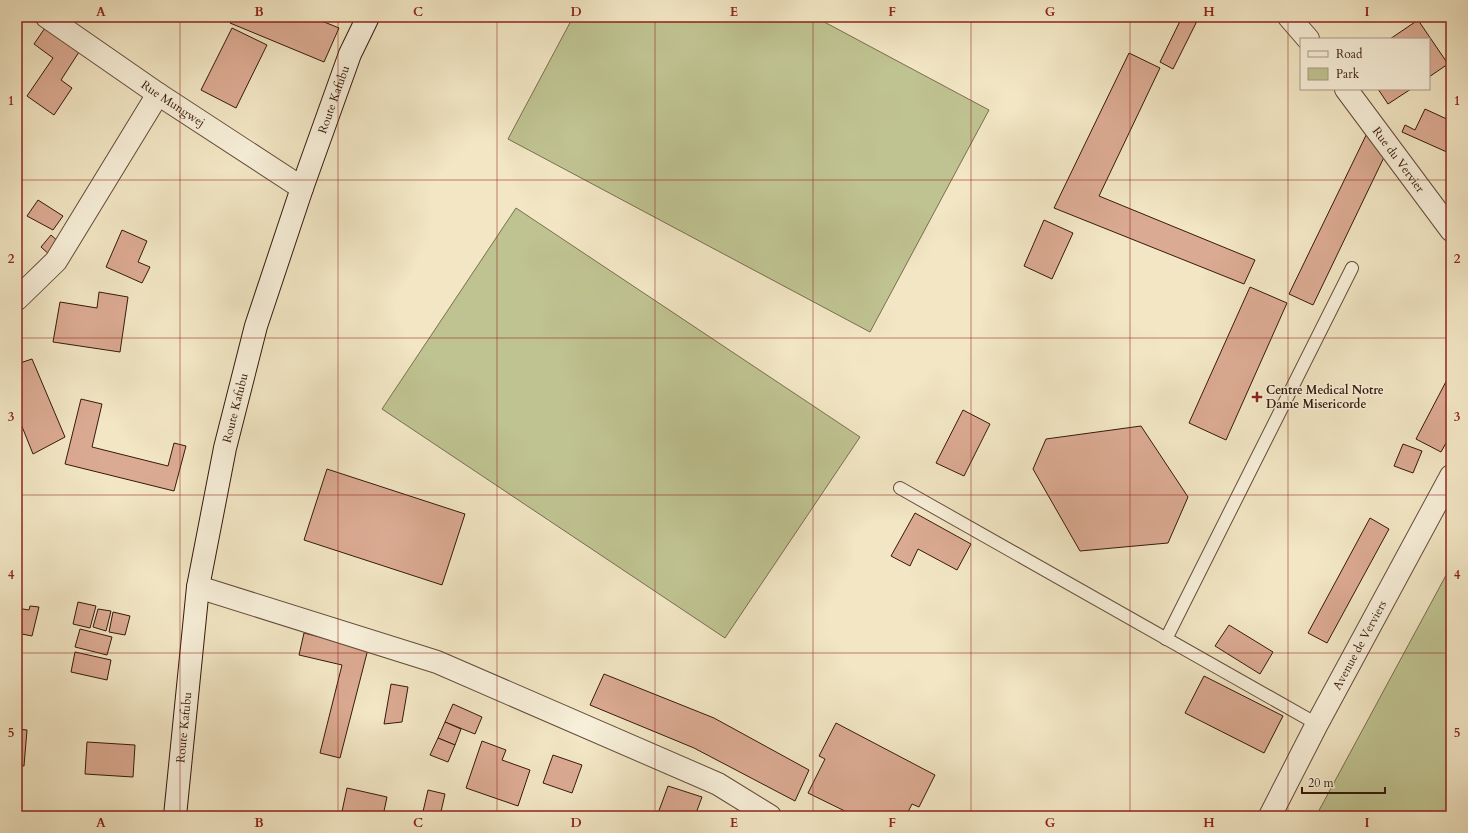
<svg xmlns="http://www.w3.org/2000/svg" width="1468" height="833" viewBox="0 0 1468 833" font-family="Cardo,serif">
<rect width="100%" height="100%" fill="#f2e6c4"/>
<filter id="stains"><feTurbulence type="fractalNoise" baseFrequency=".005" numOctaves="4"/><feColorMatrix values="0 0 0 0 .2 0 0 0 0 .09 0 0 0 0 .02 0 0 0 .5 -.17"/></filter>
<radialGradient id="worn" r=".72"><stop offset=".6" stop-color="#630" stop-opacity="0"/><stop offset="1" stop-color="#630" stop-opacity=".3"/></radialGradient>
<g fill="#bfc391" stroke="#7a6e4e">
<path d="M 573,17 L 815,17 L 989,110 L 870,332 L 508,139 Z"/>
<path d="M 516,208 L 860,437 L 725,638 L 382,409 Z"/>
<path d="M 1451,566 L 1451,816 L 1316,816 Z"/>
</g>
<g fill="#dbaa92" stroke="#36190c">
<path d="M 233,17 L 312,17 L 339,28 L 324,62 L 230,23 Z"/>
<path d="M 1182,17 L 1199,17 L 1173,69 L 1160,62 Z"/>
<path d="M 1418,20 L 1448,64 L 1429,77 L 1429,39 L 1390,39 Z"/>
<path d="M 45,28 L 79,52 L 61,80 L 72,88 L 54,115 L 27,96 L 53,58 L 34,44 Z"/>
<path d="M 232,28 L 267,45 L 236,108 L 201,90 Z"/>
<path d="M 1129,53 L 1160,68 L 1099,196 L 1255,260 L 1244,284 L 1054,208 Z"/>
<path d="M 1378,89 L 1411,89 L 1388,104 Z"/>
<path d="M 1425,109 L 1451,121 L 1451,151 L 1449,153 L 1402,132 L 1405,125 L 1415,130 Z"/>
<path d="M 1371,125 L 1387,151 L 1313,305 L 1289,294 Z"/>
<path d="M 38,200 L 63,216 L 53,230 L 27,216 Z"/>
<path d="M 1044,220 L 1073,233 L 1052,279 L 1024,266 Z"/>
<path d="M 122,230 L 147,241 L 138,262 L 150,267 L 142,283 L 106,267 Z"/>
<path d="M 51,235 L 61,244 L 51,256 L 41,247 Z"/>
<path d="M 1250,287 L 1287,303 L 1226,440 L 1189,423 Z"/>
<path d="M 99,292 L 128,297 L 120,352 L 53,342 L 60,302 L 97,308 Z"/>
<path d="M 32,359 L 65,437 L 33,454 L 17,414 L 17,364 Z"/>
<path d="M 1451,372 L 1451,434 L 1441,452 L 1416,439 Z"/>
<path d="M 81,399 L 102,404 L 92,447 L 168,466 L 174,443 L 186,446 L 174,491 L 65,464 Z"/>
<path d="M 963,410 L 990,424 L 964,476 L 936,463 Z"/>
<path d="M 1141,426 L 1188,497 L 1168,543 L 1080,551 L 1033,469 L 1046,439 Z"/>
<path d="M 1403,444 L 1422,451 L 1413,473 L 1394,466 Z"/>
<path d="M 327,469 L 465,514 L 442,585 L 304,540 Z"/>
<path d="M 915,513 L 971,544 L 957,570 L 918,549 L 910,566 L 891,556 Z"/>
<path d="M 1370,518 L 1389,529 L 1327,643 L 1308,633 Z"/>
<path d="M 78,602 L 96,606 L 90,628 L 73,624 Z"/>
<path d="M 30,606 L 39,607 L 32,636 L 17,633 L 17,608 L 29,610 Z"/>
<path d="M 98,609 L 111,611 L 106,631 L 93,627 Z"/>
<path d="M 113,612 L 130,616 L 125,635 L 109,632 Z"/>
<path d="M 1229,625 L 1273,652 L 1260,674 L 1215,646 Z"/>
<path d="M 80,629 L 112,637 L 107,655 L 75,647 Z"/>
<path d="M 304,633 L 368,649 L 340,758 L 320,753 L 342,665 L 299,655 Z"/>
<path d="M 75,652 L 111,660 L 107,680 L 71,672 Z"/>
<path d="M 604,674 L 714,718 L 809,770 L 795,801 L 694,748 L 590,705 Z"/>
<path d="M 1204,676 L 1283,716 L 1264,753 L 1185,713 Z"/>
<path d="M 391,684 L 408,687 L 402,722 L 384,724 Z"/>
<path d="M 453,704 L 482,717 L 475,734 L 445,722 Z"/>
<path d="M 445,722 L 461,729 L 455,745 L 438,738 Z"/>
<path d="M 836,723 L 935,775 L 919,807 L 912,804 L 906,816 L 855,816 L 808,793 L 825,759 L 819,756 Z"/>
<path d="M 17,729 L 27,730 L 24,766 L 17,765 Z"/>
<path d="M 438,738 L 455,745 L 448,762 L 430,755 Z"/>
<path d="M 482,741 L 506,750 L 502,760 L 530,770 L 518,806 L 466,788 Z"/>
<path d="M 87,742 L 135,745 L 133,777 L 85,774 Z"/>
<path d="M 553,755 L 582,765 L 572,793 L 543,783 Z"/>
<path d="M 668,786 L 702,797 L 695,816 L 657,816 Z"/>
<path d="M 347,788 L 387,797 L 383,816 L 341,816 Z"/>
<path d="M 428,790 L 445,794 L 440,816 L 422,816 Z"/>
</g>
<g fill="none" stroke-linecap="round" stroke-linejoin="round">
<defs>
<g id="lane">
<path d="M 900,488 L 1317,724"/>
<path d="M 1166,639 L 1352,268"/>
</g>
<g id="street">
<path id="s1" d="M 47,17 L 158,94 L 302,188"/>
<path d="M 1289,17 L 1308,39"/>
<path id="s2" d="M 1346,89 L 1451,230"/>
<path d="M 17,299 L 56,261 L 158,94"/>
<path d="M 198,587 L 437,662 L 718,784 L 770,816"/>
<path id="s3" d="M 1270,816 L 1317,724 L 1451,476"/>
</g>
<g id="secondary">
<path id="s4" d="M 175,816 L 198,587 L 225,448 L 256,326 L 302,188 L 350,54 L 368,17"/>
</g>
</defs>
<use href="#lane" stroke="#654c3a" stroke-width="14"/>
<use href="#street" stroke="#654c3a" stroke-width="24"/>
<use href="#secondary" stroke="#36190c" stroke-width="24"/>
<use href="#lane" stroke="#f7efd9" stroke-width="12"/>
<use href="#street" stroke="#f7efd9" stroke-width="22"/>
<use href="#secondary" stroke="#f7efd9" stroke-width="22"/>
</g>
<path fill="none" stroke="#8f2418" stroke-width="1" stroke-opacity="0.55" d="M 180,17 L 180,816M 338,17 L 338,816M 497,17 L 497,816M 655,17 L 655,816M 813,17 L 813,816M 971,17 L 971,816M 1130,17 L 1130,816M 1288,17 L 1288,816M 17,180 L 1451,180M 17,338 L 1451,338M 17,495 L 1451,495M 17,653 L 1451,653"/>
<path fill="#8f2418" stroke="#f7efd9" stroke-width="1.5" d="M1255 391h4v4h4v4h-4v4h-4v-4h-4v-4h4z"/>
<g text-anchor="middle" dominant-baseline="central" stroke-width="3" stroke-linejoin="round" paint-order="stroke">
<g font-size="12" fill="#36190c" stroke="#f7efd9">
<text stroke="none"><textPath href="#s4" startOffset="737">Route Kafubu</textPath></text>
<text stroke="none"><textPath href="#s1" startOffset="153">Rue Mungwej</textPath></text>
<text stroke="none"><textPath href="#s2" startOffset="88">Rue du Vervier</textPath></text>
<text stroke="none"><textPath href="#s4" startOffset="413">Route Kafubu</textPath></text>
<text stroke="none"><textPath href="#s3" startOffset="193">Avenue de Verviers</textPath></text>
<text stroke="none"><textPath href="#s4" startOffset="89">Route Kafubu</textPath></text>
</g>
<g font-size="12" font-weight="bold" fill="#36190c" stroke="#f7efd9" text-anchor="start">
<text x="1266" y="390">Centre Medical Notre<tspan x="1266" dy="14">Dame Misericorde</tspan></text>
</g>
</g>
<rect width="1468" height="833" fill="none" stroke="#f2e6c4" stroke-width="44"/>
<rect x="1300" y="38" width="130" height="52" fill="#f7efd9" stroke="#aa9987"/>
<rect x="1308" y="51" width="20" height="6" fill="#f7efd9" stroke="#aa9987"/>
<text x="1336" y="58" font-size="12" fill="#36190c">Road</text>
<rect x="1308" y="68" width="20" height="12" fill="#bfc391" stroke="#aa9987"/>
<text x="1336" y="78" font-size="12" fill="#36190c">Park</text>
<path d="M1302 787v6h83v-6" fill="none" stroke="#36190c" stroke-width="2"/>
<text x="1308" y="787" font-size="12" fill="#36190c" stroke="#f7efd9" stroke-width="3" paint-order="stroke">20 m</text>
<rect x="22" y="22" width="1424" height="789" fill="none" stroke="#8f2418" stroke-width="1.5"/>
<g font-size="13" text-anchor="middle" font-weight="bold" fill="#8f2418">
<text x="101" y="16">A</text>
<text x="259" y="16">B</text>
<text x="418" y="16">C</text>
<text x="576" y="16">D</text>
<text x="734" y="16">E</text>
<text x="892" y="16">F</text>
<text x="1050" y="16">G</text>
<text x="1209" y="16">H</text>
<text x="1367" y="16">I</text>
<text x="11" y="105">1</text>
<text x="1457" y="105">1</text>
<text x="11" y="263">2</text>
<text x="1457" y="263">2</text>
<text x="11" y="421">3</text>
<text x="1457" y="421">3</text>
<text x="11" y="579">4</text>
<text x="1457" y="579">4</text>
<text x="11" y="737">5</text>
<text x="1457" y="737">5</text>
<text x="101" y="827">A</text>
<text x="259" y="827">B</text>
<text x="418" y="827">C</text>
<text x="576" y="827">D</text>
<text x="734" y="827">E</text>
<text x="892" y="827">F</text>
<text x="1050" y="827">G</text>
<text x="1209" y="827">H</text>
<text x="1367" y="827">I</text>
</g>
<rect width="100%" height="100%" filter="url(#stains)"/>
<rect width="100%" height="100%" fill="url(#worn)"/>
</svg>
